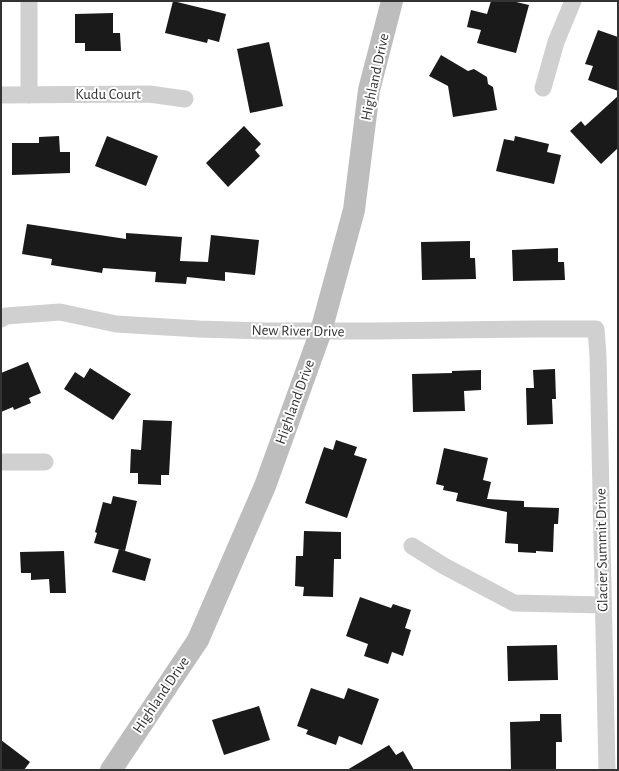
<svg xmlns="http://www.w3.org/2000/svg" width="619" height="771" viewBox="0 0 619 771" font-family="'Alegreya Sans',sans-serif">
<rect width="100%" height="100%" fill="#fff"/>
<g fill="#1a1a1a">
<path d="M 173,1 L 226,14 L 219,42 L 208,39 L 207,43 L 165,33 Z"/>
<path d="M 491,1 L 512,1 L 529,5 L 516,53 L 477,43 L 481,30 L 467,27 L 471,10 L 487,14 Z"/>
<path d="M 113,13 L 113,33 L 120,33 L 121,51 L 85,51 L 85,43 L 75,43 L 75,14 Z"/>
<path d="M 598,30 L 618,37 L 618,91 L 588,80 L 593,66 L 585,64 Z"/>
<path d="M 269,42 L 283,106 L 250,113 L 237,49 Z"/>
<path d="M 441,55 L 468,71 L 474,69 L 487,77 L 488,84 L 493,87 L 497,110 L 453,117 L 448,86 L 429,76 Z"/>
<path d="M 618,96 L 618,148 L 601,164 L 570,131 L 581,121 L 585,126 Z"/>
<path d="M 244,126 L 261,144 L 255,150 L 260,156 L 228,187 L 206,163 Z"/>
<path d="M 59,136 L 60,152 L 70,152 L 70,173 L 12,175 L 12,143 L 39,143 L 39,137 Z"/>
<path d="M 107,136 L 158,156 L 146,186 L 95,166 Z"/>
<path d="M 515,136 L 549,144 L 547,152 L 561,155 L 554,184 L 496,171 L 504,139 L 514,141 Z"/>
<path d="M 27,224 L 126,239 L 126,233 L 182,237 L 180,261 L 208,262 L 211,235 L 259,240 L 255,275 L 225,272 L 225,281 L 187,277 L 186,284 L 155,282 L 156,272 L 103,268 L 102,273 L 51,265 L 52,259 L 22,254 Z"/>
<path d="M 470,241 L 470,258 L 475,258 L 476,279 L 422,280 L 421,242 Z"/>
<path d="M 558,248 L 558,262 L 564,262 L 565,280 L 513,281 L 512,250 Z"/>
<path d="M 28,362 L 41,393 L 29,398 L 31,403 L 14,410 L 13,407 L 1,412 L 1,373 Z"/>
<path d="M 90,368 L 131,394 L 113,420 L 64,389 L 75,372 L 84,378 Z"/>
<path d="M 555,369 L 556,399 L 552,399 L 553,424 L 527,425 L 526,388 L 534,388 L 533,370 Z"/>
<path d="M 481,370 L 481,390 L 464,391 L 465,411 L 413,412 L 412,374 L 452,373 L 452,371 Z"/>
<path d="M 143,420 L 172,421 L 169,475 L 161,475 L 161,485 L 138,484 L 138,473 L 130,473 L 131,449 L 141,450 Z"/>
<path d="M 336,440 L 357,447 L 354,455 L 367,459 L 347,518 L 305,503 L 324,447 L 333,450 Z"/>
<path d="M 444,448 L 488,458 L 483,480 L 491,482 L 487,499 L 524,501 L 524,507 L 559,508 L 558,524 L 554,524 L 553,552 L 536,551 L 536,553 L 518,552 L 518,544 L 505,543 L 507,512 L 456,501 L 458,493 L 443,490 L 444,486 L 436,484 Z"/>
<path d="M 113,496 L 137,501 L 125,551 L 94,543 L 97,533 L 95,532 L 103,502 L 111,504 Z"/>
<path d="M 304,531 L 341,532 L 341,559 L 334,559 L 333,597 L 303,596 L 304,587 L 295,586 L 296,556 L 303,556 Z"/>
<path d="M 119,549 L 151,559 L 145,581 L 112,572 Z"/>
<path d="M 64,551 L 66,593 L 50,593 L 49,579 L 31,580 L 31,573 L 21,573 L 20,552 Z"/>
<path d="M 360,597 L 391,608 L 393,604 L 411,610 L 405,628 L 411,630 L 403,656 L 392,652 L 388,664 L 364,656 L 368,644 L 346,636 Z"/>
<path d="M 557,645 L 558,680 L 508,681 L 507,646 Z"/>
<path d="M 311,688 L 344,699 L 348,688 L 379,699 L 362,745 L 339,736 L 336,745 L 306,734 L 308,730 L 297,726 Z"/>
<path d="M 259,706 L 270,740 L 224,755 L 212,720 Z"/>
<path d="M 540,714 L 561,714 L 562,742 L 556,742 L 556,770 L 511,770 L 510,722 L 540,721 Z"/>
<path d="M 1,740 L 30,762 L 24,770 L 1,770 Z"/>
<path d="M 389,745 L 396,755 L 403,751 L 414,770 L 347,770 Z"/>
</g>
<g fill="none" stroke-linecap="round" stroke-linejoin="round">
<g stroke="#d0d0d0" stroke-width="17">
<path d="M 543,88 L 556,42 L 573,1"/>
<path d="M 1,95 L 149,94 L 185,99"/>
<path d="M 29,95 L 29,1"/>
<path d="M 1,319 L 6,316 L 60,312 L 116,324 L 199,329 L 266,331 L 374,331 L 536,329 L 596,329 L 598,356 L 607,770"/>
<path d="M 1,462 L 45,462"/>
<path d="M 412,546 L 444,566 L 514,603 L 603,605"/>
</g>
<path stroke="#bdbdbd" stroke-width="22" d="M 111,770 L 198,640 L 265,486 L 321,331 L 354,210 L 369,90 L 392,1"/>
</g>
<g text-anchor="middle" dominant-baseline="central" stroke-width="4" stroke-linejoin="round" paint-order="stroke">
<g font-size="15" fill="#333" stroke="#fff">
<text transform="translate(375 77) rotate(-78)">Highland Drive</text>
<text x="108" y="94">Kudu Court</text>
<text transform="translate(298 331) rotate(1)">New River Drive</text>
<text transform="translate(295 402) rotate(-70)">Highland Drive</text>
<text transform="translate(602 550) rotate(-91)">Glacier Summit Drive</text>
<text transform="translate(161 695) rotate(-56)">Highland Drive</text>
</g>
</g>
<rect width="619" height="771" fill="none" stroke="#333333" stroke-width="4"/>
</svg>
